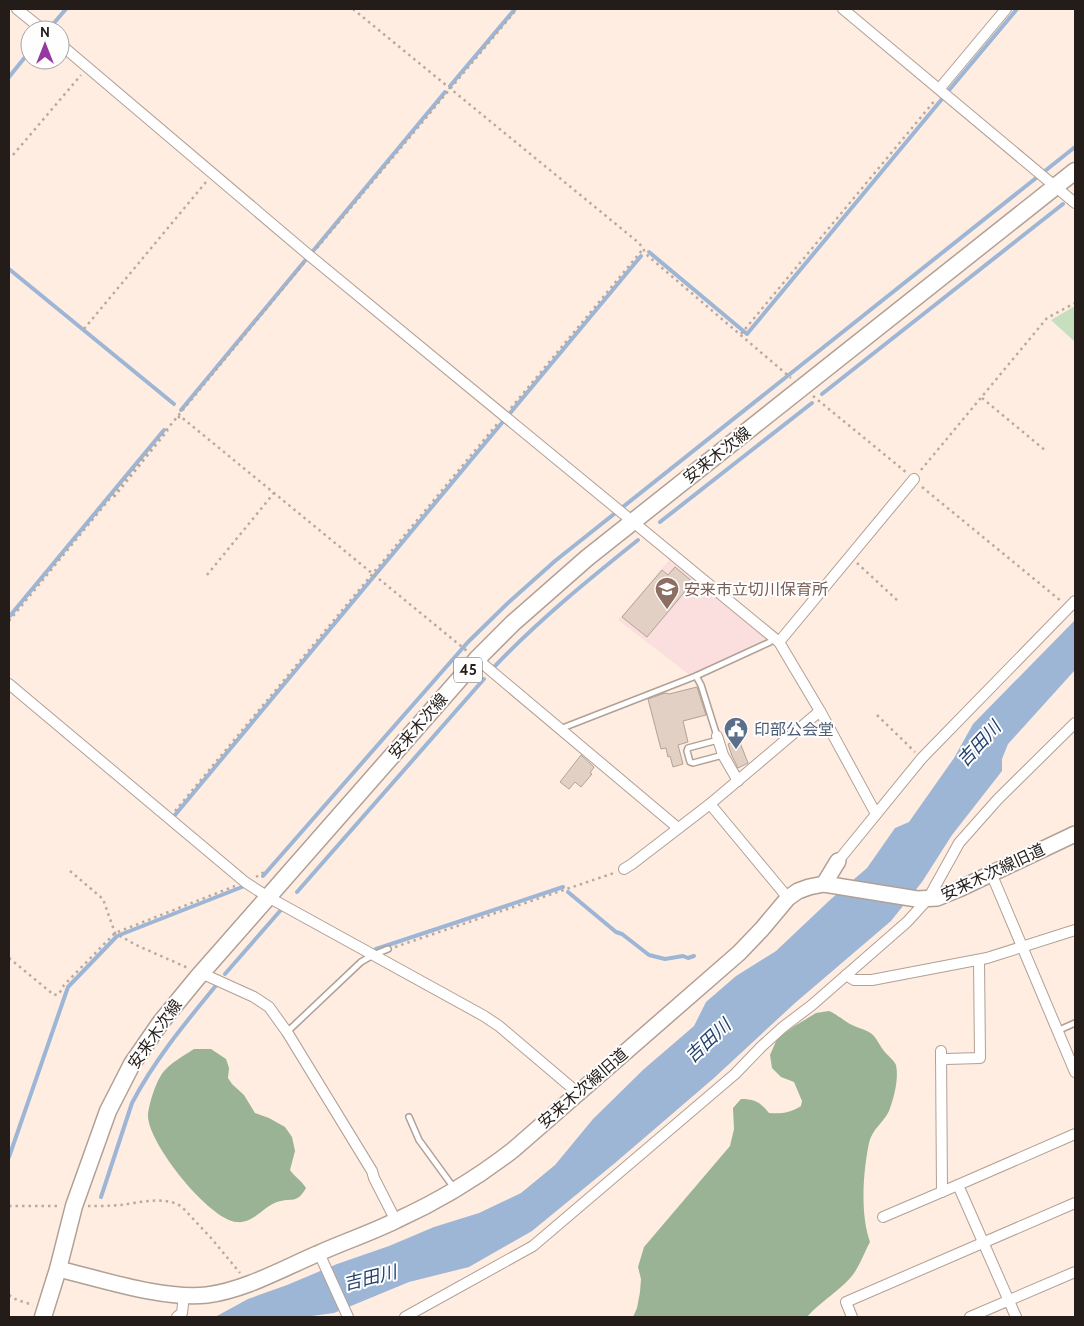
<svg xmlns="http://www.w3.org/2000/svg" width="1084" height="1326" viewBox="0 0 1084 1326" font-family="Cabin,'Noto Sans JP',sans-serif">
<rect width="100%" height="100%" fill="#ffede1"/>
<path fill="#fadfde" d="M 670,559 L 749,624 L 768,640 L 709,666 L 691,676 L 618,620 Z"/>
<path fill="#c5dfbf" d="M 1075,306 L 1075,342 L 1051,320 Z"/>
<g fill="#99b394">
<path d="M 829,1011 C 838,1015 844,1021 852,1025 C 858,1028 868,1030 873,1035 C 877,1039 880,1046 884,1051 C 887,1055 894,1060 896,1065 C 899,1079 894,1098 889,1111 C 884,1122 872,1129 869,1143 C 863,1172 860,1214 870,1242 C 864,1253 859,1268 851,1277 C 838,1292 820,1302 807,1317 L 633,1317 L 637,1308 L 640,1292 L 641,1279 L 638,1267 L 644,1247 L 730,1146 L 734,1129 L 733,1108 L 741,1099 C 755,1099 760,1102 769,1113 C 781,1114 790,1113 801,1106 L 802,1101 L 794,1082 L 781,1077 L 772,1068 L 770,1055 L 777,1039 L 793,1027 L 816,1013 Z"/>
<path d="M 194,1049 L 211,1049 L 226,1059 L 229,1068 L 228,1078 L 232,1084 L 244,1095 L 255,1113 L 269,1118 L 285,1127 L 292,1137 L 295,1151 L 290,1170 C 295,1177 301,1180 306,1188 C 296,1205 292,1197 277,1202 C 264,1206 253,1224 237,1222 C 209,1220 147,1142 148,1115 C 149,1103 157,1077 166,1069 C 174,1061 185,1055 194,1049 Z"/>
</g>
<path fill="#9eb6d6" d="M 1075,620 L 1075,670 L 1008,744 L 1002,759 L 1002,771 L 952,835 L 922,882 L 891,921 L 795,1003 L 714,1078 L 615,1163 L 532,1231 L 469,1267 L 409,1282 L 334,1313 L 304,1317 L 215,1317 L 248,1299 L 287,1285 L 337,1264 L 389,1246 L 434,1227 L 479,1213 L 521,1193 L 555,1165 L 593,1119 L 644,1069 L 694,1026 L 706,1002 L 736,976 L 776,951 L 831,899 L 867,868 L 895,828 L 909,822 L 954,758 L 973,724 Z"/>
<g fill="none" stroke-linecap="round" stroke-linejoin="round">
<g stroke="#9eb6d6" stroke-width="4">
<path d="M 48,30 L 66,9"/>
<path d="M 9,77 L 30,51"/>
<path d="M 450,86 L 515,9"/>
<path d="M 950,89 L 1017,9"/>
<path d="M 649,252 L 747,334 L 942,99"/>
<path d="M 9,269 L 174,404"/>
<path d="M 822,394 L 1063,204"/>
<path d="M 181,410 L 445,92"/>
<path d="M 660,522 L 812,403"/>
<path d="M 9,617 L 164,430"/>
<path d="M 495,666 C 539,620 588,580 638,540"/>
<path d="M 175,815 L 641,256"/>
<path d="M 263,876 L 468,642 L 509,602 L 555,561 L 1075,147"/>
<path d="M 297,892 L 484,679"/>
<path d="M 568,892 L 616,932 L 622,934 L 649,955 L 665,959 L 683,956 L 688,958 L 694,956"/>
<path d="M 376,949 L 563,887"/>
<path d="M 225,974 L 280,911"/>
<path d="M 9,1157 L 68,987 L 117,936 L 242,887"/>
<path d="M 101,1197 L 132,1103 C 155,1059 186,1022 218,983"/>
</g>
</g>
<g fill="#e1d0c3" stroke="#b2a296">
<path d="M 675,567 L 693,582 L 647,637 L 622,617 L 662,570 L 668,575 Z"/>
<path d="M 697,687 L 706,715 L 683,721 L 688,742 L 678,745 L 683,764 L 673,767 L 670,756 L 668,757 L 666,748 L 661,749 L 648,699 L 665,693 L 669,694 Z"/>
<path d="M 739,740 L 748,763 L 738,768 L 732,756 L 728,744 Z"/>
<path d="M 581,755 L 594,767 L 590,773 L 592,774 L 581,787 L 575,782 L 569,789 L 560,782 Z"/>
</g>
<g fill="none" stroke-linecap="round" stroke-linejoin="round">
<defs>
<g id="lane">
<path d="M 696,676 L 701,685 L 717,736"/>
<path d="M 560,729 L 696,676 L 770,642 L 774,638"/>
<path d="M 718,740 L 688,748 L 687,751 L 690,762 L 693,763 L 723,755"/>
<path d="M 1057,1031 L 1075,1023"/>
<path d="M 287,1032 L 361,962 L 373,955 L 388,949"/>
<path d="M 409,1117 L 419,1140 L 454,1188"/>
</g>
<g id="street">
<path d="M 17,9 L 43,30"/>
<path d="M 843,9 L 1075,203"/>
<path d="M 60,44 L 310,256 L 779,642 L 820,711 L 876,814"/>
<path d="M 940,88 L 1006,9"/>
<path d="M 779,642 L 914,479"/>
<path d="M 477,659 L 678,828"/>
<path d="M 9,684 L 245,882 L 268,897 L 484,1016 L 499,1026 L 578,1093"/>
<path d="M 717,736 L 723,755 L 738,781"/>
<path d="M 710,804 L 788,898"/>
<path d="M 838,861 L 922,758 L 1075,601"/>
<path d="M 624,869 L 632,864 L 710,804 L 820,711"/>
<path d="M 991,873 L 1075,1072"/>
<path d="M 201,973 L 254,997 L 269,1007 L 287,1032 L 372,1171 L 374,1178 L 396,1221"/>
<path d="M 846,975 L 854,980 L 872,980 L 987,958 L 1075,930"/>
<path d="M 941,1051 L 942,1192"/>
<path d="M 941,1061 L 946,1059 L 980,1058 L 979,960"/>
<path d="M 883,1217 L 958,1185"/>
<path d="M 319,1253 L 348,1317"/>
<path d="M 177,1317 L 182,1313 L 184,1295"/>
<path d="M 405,1317 L 533,1246 L 735,1074 L 762,1046 L 783,1027 L 812,1005 L 907,922 L 928,899 L 959,843 L 998,799 L 1075,723"/>
<path d="M 852,1317 L 846,1302 L 1075,1203"/>
<path d="M 970,1317 L 1075,1272"/>
<path d="M 1016,1317 L 958,1185 L 1075,1134"/>
</g>
<g id="secondary">
<path d="M 824,884 L 838,861"/>
<path d="M 58,1269 C 101,1279 163,1300 207,1295 C 245,1290 282,1269 317,1254 C 343,1242 371,1233 397,1220 C 439,1201 477,1178 513,1150 L 739,953 L 762,929 L 788,898 L 798,891 L 809,887 L 824,884 L 917,899 L 937,898 L 959,889 L 1075,834"/>
</g>
<path id="primary" d="M 43,1317 L 58,1269 L 74,1206 L 108,1111 L 132,1064 L 161,1022 L 197,978 L 477,659 L 513,623 L 587,558 L 1075,171"/>
</defs>
<use href="#lane" stroke="#b1a095" stroke-width="8"/>
<use href="#street" stroke="#b1a095" stroke-width="12"/>
<use href="#secondary" stroke="#b1a095" stroke-width="18"/>
<use href="#primary" stroke="#b1a095" stroke-width="19"/>
<g stroke="#b8aaa0" stroke-width="2.5" stroke-dasharray="2.5 4" stroke-linecap="butt">
<path d="M 353,9 L 639,243 L 648,256 L 791,378"/>
<path d="M 13,155 L 81,75"/>
<path d="M 317,248 L 517,9"/>
<path d="M 84,329 L 206,182"/>
<path d="M 741,334 L 936,99"/>
<path d="M 813,396 L 907,473"/>
<path d="M 982,398 L 1046,451"/>
<path d="M 511,408 L 643,249"/>
<path d="M 178,418 L 180,416 L 467,651"/>
<path d="M 921,470 L 1047,318 L 1075,303"/>
<path d="M 922,487 L 1061,601"/>
<path d="M 114,497 L 168,430"/>
<path d="M 857,563 L 898,601"/>
<path d="M 207,575 L 274,493"/>
<path d="M 9,621 L 304,263"/>
<path d="M 877,715 L 915,752"/>
<path d="M 175,811 L 498,423"/>
<path d="M 70,871 L 103,899 L 115,933 L 136,945 L 188,968"/>
<path d="M 256,877 L 266,871"/>
<path d="M 395,947 L 614,873"/>
<path d="M 9,958 L 54,995 L 59,994 L 64,985 L 115,933 L 235,886"/>
<path d="M 9,1206 L 60,1206"/>
<path d="M 88,1206 C 98,1206 109,1206 120,1205 C 139,1203 165,1195 182,1207 L 211,1238 L 240,1273"/>
<path d="M 9,1295 L 17,1300 L 33,1305"/>
</g>
<use href="#lane" stroke="#fff" stroke-width="5"/>
<use href="#street" stroke="#fff" stroke-width="10"/>
<use href="#secondary" stroke="#fff" stroke-width="15"/>
<use href="#primary" stroke="#fff" stroke-width="16"/>
</g>
<defs>
<symbol id="school-pin" viewBox="-11 -11 22 30"><path d="M0 17L-7.5 6A9.5 9.5 0 1 1 7.5 6Z" fill="#8d6e63" stroke="#fefefe"/><path d="M0-5L7-2L0 1L-7-2ZM-4 1L0 2.5L4 1V4Q0 6-4 4Z" fill="#fff"/></symbol>
<symbol id="civic-pin" viewBox="-11 -11 22 30"><path d="M0 17L-7.5 6A9.5 9.5 0 1 1 7.5 6Z" fill="#5c6f8a" stroke="#fefefe"/><path d="M-.6-6.5H3V-4.5H.6V-3L4-1V1h2V6H-6V1h2V-1L-.6-3ZM-1.2 2.5V6h2.4V2.5Z" fill="#fff"/></symbol>
</defs>
<g fill-rule="evenodd">
<use href="#school-pin" x="653" y="575" width="28" height="38"/>
<use href="#civic-pin" x="722" y="715" width="28" height="38"/>
</g>
<g text-anchor="middle" dominant-baseline="central" stroke-width="4" stroke-linejoin="round" paint-order="stroke">
<rect fill="#fefefe" stroke="#65605d" stroke-width="1" x="454" y="657.5" width="28" height="25" rx="4"/>
<g font-size="15" font-weight="bold" fill="#231c18">
<text x="468" y="670">45</text>
</g>
<g font-size="16" fill="#231c18" stroke="#fefefe">
<text transform="translate(717 455) rotate(-38)">安来木次線</text>
<text transform="translate(418 726) rotate(-49)">安来木次線</text>
<text transform="translate(993 872) rotate(-25)">安来木次線旧道</text>
<text transform="translate(155 1034) rotate(-55)">安来木次線</text>
<text transform="translate(583 1088) rotate(-41)">安来木次線旧道</text>
</g>
<g font-size="16" fill="#785e54" stroke="#fefefe" text-anchor="start">
<text x="684" y="589">安来市立切川保育所</text>
</g>
<g font-size="16" fill="#4e5e75" stroke="#fefefe" text-anchor="start">
<text x="754" y="729">印部公会堂</text>
</g>
<g font-size="18" font-style="italic" fill="#22426d" stroke="#fefefe">
<text transform="translate(979 744) rotate(-47)">吉田川</text>
<text transform="translate(708 1041) rotate(-43)">吉田川</text>
<text transform="translate(370 1278) rotate(-14)">吉田川</text>
</g>
</g>
<rect width="1084" height="1326" fill="none" stroke="#231c18" stroke-width="20"/>
<g transform="translate(45 45)"><circle r="24" fill="#fefefe" stroke="#a6a4a2"/>
<path d="M0-4L9 19L0 12L-9 19Z" fill="#9638a2"/>
<text y="-8" font-size="14" font-weight="bold" text-anchor="middle" fill="#231c18">N</text>
</g>
</svg>
